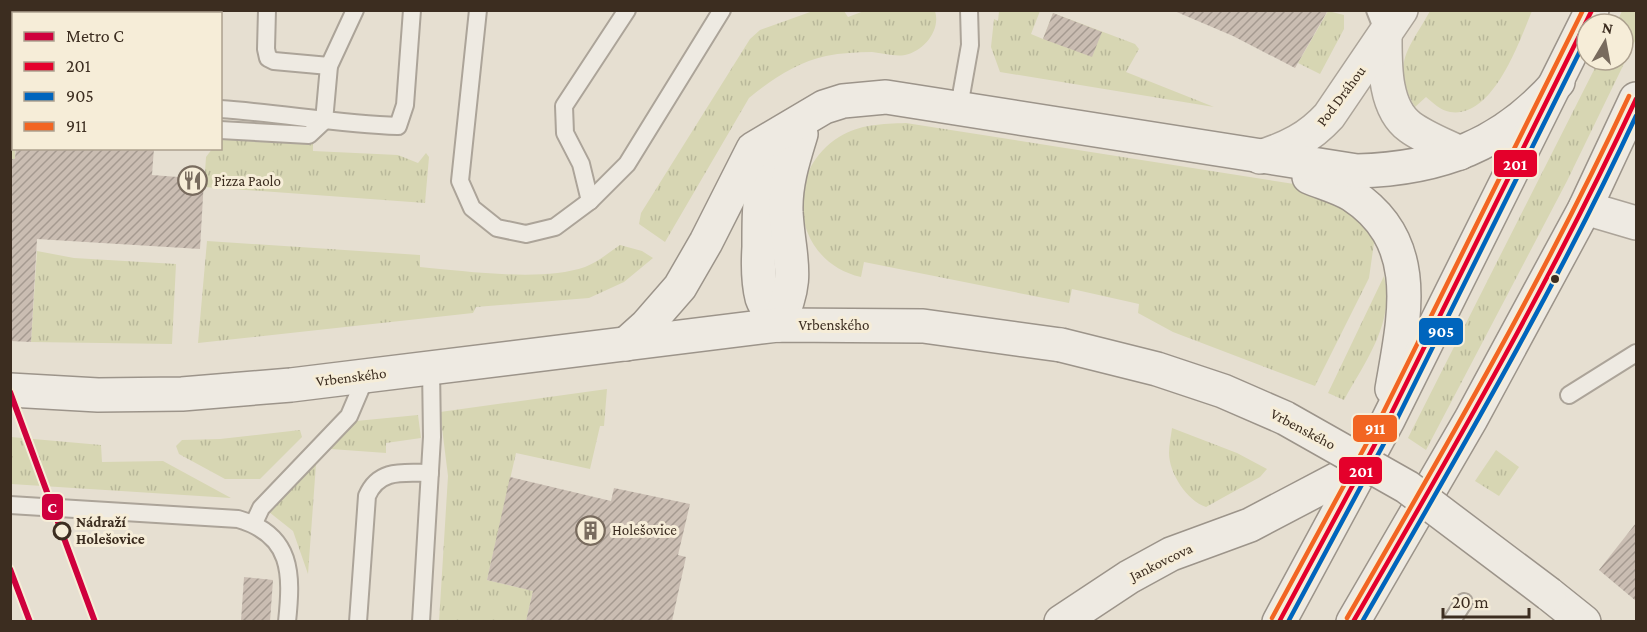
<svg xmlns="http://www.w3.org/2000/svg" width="1647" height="632" viewBox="0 0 1647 632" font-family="'Crimson Pro',serif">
<defs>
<pattern id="grass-tufts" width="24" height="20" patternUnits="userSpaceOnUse" patternTransform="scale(1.5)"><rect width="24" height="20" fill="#d7d6b3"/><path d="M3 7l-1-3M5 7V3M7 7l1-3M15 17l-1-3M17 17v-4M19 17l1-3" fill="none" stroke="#b9b89a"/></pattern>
<pattern id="park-crowns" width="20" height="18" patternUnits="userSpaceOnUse" patternTransform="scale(1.5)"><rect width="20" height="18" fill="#d7d6b3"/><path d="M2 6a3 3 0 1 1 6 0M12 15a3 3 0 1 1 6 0" fill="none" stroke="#b9b89a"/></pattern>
<pattern id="building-hatch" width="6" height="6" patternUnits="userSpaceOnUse" patternTransform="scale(1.5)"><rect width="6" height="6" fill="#cabdb2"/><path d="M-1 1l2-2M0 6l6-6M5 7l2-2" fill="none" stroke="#a59a90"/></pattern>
</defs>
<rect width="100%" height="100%" fill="#e6dfd1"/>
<g fill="url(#grass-tufts)">
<path d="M 813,11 L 844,11 L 848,17 L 864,11 L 935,11 C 941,30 924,51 905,55 C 894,57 883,53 872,52 C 857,52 841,53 826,56 C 797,62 771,80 749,98 L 665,242 L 639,224 L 641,213 L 750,39 L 760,30 Z"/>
<path d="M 999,11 L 1040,11 L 1031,34 L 1043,39 L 1053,13 L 1135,44 L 1139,49 L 1126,72 L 1214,107 L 1000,72 L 991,47 L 994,19 L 998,21 Z"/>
<path d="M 1328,11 L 1344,15 L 1344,29 L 1320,74 L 1298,63 Z"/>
<path d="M 1430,11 L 1532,11 C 1519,42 1493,119 1450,112 C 1440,110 1433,103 1426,97 L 1415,107 C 1390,64 1409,49 1430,11 Z"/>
<path d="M 1622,11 L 1636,11 L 1636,39 L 1567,181 L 1426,450 L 1408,438 L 1599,60 L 1623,60 L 1623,24 L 1616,24 Z"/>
<path d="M 906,123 L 1307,186 L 1329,194 L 1375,236 L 1369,278 L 1315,386 L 1173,332 L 1138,313 L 1139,304 L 1072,289 L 1069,303 L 864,262 L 861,277 C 793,262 781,173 839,137 C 860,124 882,124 906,123 Z"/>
<path d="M 221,138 L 313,143 L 313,151 L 398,155 L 418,163 L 426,153 L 429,157 L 425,203 L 204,187 L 206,157 L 212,149 L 220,148 Z"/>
<path d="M 207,241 L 420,255 L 420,267 C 466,271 542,282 585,267 C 598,262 608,253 620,245 L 642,251 L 653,258 L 624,282 L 589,298 L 476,307 L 473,313 L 198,343 Z"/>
<path d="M 37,251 L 74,258 L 176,264 L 172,344 L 31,342 Z"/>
<path d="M 1384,276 C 1396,321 1365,362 1344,400 L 1328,393 Z"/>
<path d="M 607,389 L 604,426 L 600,426 L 590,469 L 516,453 L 487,580 L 533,591 L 526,621 L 439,622 L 448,476 L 440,412 Z"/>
<path d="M 418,415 L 421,438 L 386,443 L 386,453 L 331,449 L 356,421 Z"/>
<path d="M 1172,428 L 1237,453 L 1267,469 L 1260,477 L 1206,507 C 1187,501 1169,473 1169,453 C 1169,445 1171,436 1172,428 Z"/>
<path d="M 300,430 L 302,437 L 260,479 L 225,479 L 179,454 L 176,446 L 182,440 L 220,439 Z"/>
<path d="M 11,437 L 101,445 L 102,462 L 163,461 L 231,498 L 11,484 Z"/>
<path d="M 1496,450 L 1519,467 L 1499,496 L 1475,481 Z"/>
<path d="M 316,464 L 308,574 L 293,531 L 269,512 Z"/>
</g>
<path fill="url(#park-crowns)" d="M 10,12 L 25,13 L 14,14 L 15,159 L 10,159 Z"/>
<g fill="url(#building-hatch)">
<path d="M 14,10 L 163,10 L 163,14 L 25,14 Z"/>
<path d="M 1172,10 L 1328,10 L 1295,68 L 1233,36 Z"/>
<path d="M 1053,13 L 1102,32 L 1092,57 L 1043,39 Z"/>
<path d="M 16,148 L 154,148 L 152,175 L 204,179 L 200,249 L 37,239 L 31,342 L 10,341 L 10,159 L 15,159 Z"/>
<path d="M 510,477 L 611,501 L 614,488 L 690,504 L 678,555 L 686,557 L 672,621 L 526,621 L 533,591 L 487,580 Z"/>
<path d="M 1636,523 L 1636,601 L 1599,570 Z"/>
<path d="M 244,577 L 273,580 L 270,621 L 241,621 Z"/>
</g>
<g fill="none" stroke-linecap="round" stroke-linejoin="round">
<defs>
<g id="service">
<path d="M 267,10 L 266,49 L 268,58 L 274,61 L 329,66"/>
<path d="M 478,10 L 460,181 L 472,208 L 497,228 L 526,234 L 555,227 L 590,201 L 627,164 L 722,10"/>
<path d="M 1375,10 L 1385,35"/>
<path d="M 192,14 L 193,10"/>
<path d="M 959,107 L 970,45 L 969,10"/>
<path d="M 220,109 C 280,113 338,124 398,126 L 405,105 L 412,10"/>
<path d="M 220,130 L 309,135 L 324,121 L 329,66 L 355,10"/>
<path d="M 590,201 L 581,164 L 565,133 L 564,106 L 627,10"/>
<path d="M 1569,395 L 1636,353"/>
<path d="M 10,505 L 238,519 C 293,535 292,574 287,622"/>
<path d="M 254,523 L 261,508 L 349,416 L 366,376"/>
<path d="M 358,622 L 367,496 C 379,468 404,473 430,473"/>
<path d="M 421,622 L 432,437 L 431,367"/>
<path d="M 1451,622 L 1464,602"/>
</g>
<g id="minor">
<path d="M 1385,36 C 1385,65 1384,108 1410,127 C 1425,138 1444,145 1460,153"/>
<path d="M 1260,157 C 1288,148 1309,138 1329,116 L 1401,10"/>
<path d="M 1585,208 L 1636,223"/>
</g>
<g id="secondary">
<path d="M 1309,177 C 1323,183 1339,187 1352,195 C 1424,242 1404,318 1392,389"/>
<path d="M 778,325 C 773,317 765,307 762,298 C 758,282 758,263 759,247 C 759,199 758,169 793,131"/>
<path d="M 778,325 C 801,275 789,262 786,212 C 785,185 793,160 801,134"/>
<path d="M 626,344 L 646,326 L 680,287 L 706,242 L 753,149 L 824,107 L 843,101 L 886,97 L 1357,171 C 1440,169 1503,145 1558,82"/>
<path d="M 10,390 L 98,395 L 182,394 L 291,385 L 778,325 L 923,326 L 1061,345"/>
<path d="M 1549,594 L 1584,622"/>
<path d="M 1061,622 L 1129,577 L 1171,554 L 1250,525 L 1364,465"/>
<path d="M 1279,622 L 1388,420 L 1592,10"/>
<path d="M 1353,622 L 1471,419 L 1585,208 L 1636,99"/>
</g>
</defs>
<use href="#service" stroke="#aca499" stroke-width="20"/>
<use href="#minor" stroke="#aca499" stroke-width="36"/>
<use href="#secondary" stroke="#9c948a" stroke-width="36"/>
<use href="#service" stroke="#eeeae2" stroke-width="16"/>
<use href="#minor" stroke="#eeeae2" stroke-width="33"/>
<use href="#secondary" stroke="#eeeae2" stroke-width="33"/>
<defs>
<path id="secondary-bridge" d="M 1061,345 L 1157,369 L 1223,391 L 1285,418 L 1407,487 L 1549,594"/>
</defs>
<use href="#secondary-bridge" stroke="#9c948a" stroke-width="36" stroke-linecap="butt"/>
<use href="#secondary-bridge" stroke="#eeeae2" stroke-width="33"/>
<defs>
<g id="bus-1">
<path d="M 1279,622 L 1388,420 L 1592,10"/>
<path d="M 1353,622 C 1453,450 1552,279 1636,99"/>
</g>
<g id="bus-2">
<path d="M 1288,622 L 1395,423 L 1587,37"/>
<path d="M 1362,622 C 1458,455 1555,290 1636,116"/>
</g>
<g id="bus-3">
<path d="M 1272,618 L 1381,417 L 1583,10"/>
<path d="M 1347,618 C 1446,447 1545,276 1629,96"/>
</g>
</defs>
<use href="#bus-1" stroke="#f6edd8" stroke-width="9"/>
<use href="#bus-2" stroke="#f6edd8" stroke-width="9"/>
<use href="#bus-3" stroke="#f6edd8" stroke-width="9"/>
<use href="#bus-1" stroke="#e4002b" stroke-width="4.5"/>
<use href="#bus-2" stroke="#0065bd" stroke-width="4.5"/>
<use href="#bus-3" stroke="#f26522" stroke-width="4.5"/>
<defs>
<g id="metro-1">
<path d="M 10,392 L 95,622"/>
<path d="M 10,569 L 30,622"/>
</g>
</defs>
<use href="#metro-1" stroke="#f6edd8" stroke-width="10"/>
<use href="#metro-1" stroke="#cf003d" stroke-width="6"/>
</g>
<defs>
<symbol id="restaurant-ring" viewBox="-11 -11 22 22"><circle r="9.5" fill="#f6edd8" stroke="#786b5e" stroke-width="1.5"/><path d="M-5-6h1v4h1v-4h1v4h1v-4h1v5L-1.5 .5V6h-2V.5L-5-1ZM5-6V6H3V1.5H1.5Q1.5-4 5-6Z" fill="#786b5e"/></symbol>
<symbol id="building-ring" viewBox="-11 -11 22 22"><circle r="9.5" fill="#f6edd8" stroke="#786b5e" stroke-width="1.5"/><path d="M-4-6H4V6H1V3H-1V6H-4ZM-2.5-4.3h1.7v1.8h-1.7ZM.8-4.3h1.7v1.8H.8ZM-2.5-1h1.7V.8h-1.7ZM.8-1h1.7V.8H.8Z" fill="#786b5e"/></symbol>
</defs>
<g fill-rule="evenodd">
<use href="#restaurant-ring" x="176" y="164" width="33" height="33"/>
<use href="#building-ring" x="574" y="514" width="33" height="33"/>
</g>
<circle fill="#3c2d20" stroke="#f6edd8" stroke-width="2" cx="1555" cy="279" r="5"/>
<circle fill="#f6edd8" stroke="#3c2d20" stroke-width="3" cx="62" cy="531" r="8"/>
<g text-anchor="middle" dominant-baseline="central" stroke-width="6" stroke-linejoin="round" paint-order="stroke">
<g font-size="15" fill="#3c2d20" stroke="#f6edd8">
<text transform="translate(1341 96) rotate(-53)">Pod Dráhou</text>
<text x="834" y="325">Vrbenského</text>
<text transform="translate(351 377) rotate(-7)">Vrbenského</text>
<text transform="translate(1303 429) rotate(28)">Vrbenského</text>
<text transform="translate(1161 562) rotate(-26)">Jankovcova</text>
</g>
<g font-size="15" fill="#3c2d20" stroke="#f6edd8" text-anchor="start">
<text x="214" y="181">Pizza Paolo</text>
<text x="612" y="530">Holešovice</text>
</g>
<g font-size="15" font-weight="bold" fill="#3c2d20" stroke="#f6edd8" text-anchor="start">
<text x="76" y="522">Nádraží<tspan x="76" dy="17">Holešovice</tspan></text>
</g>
</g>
<g stroke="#f6edd8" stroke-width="2">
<rect x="1493" y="149" width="45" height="29" rx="6" fill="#e4002b"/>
<rect x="1418" y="317" width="46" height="29" rx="6" fill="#0065bd"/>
<rect x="1352" y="414" width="46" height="29" rx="6" fill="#f26522"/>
<rect x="1338" y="456" width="45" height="29" rx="6" fill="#e4002b"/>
<rect x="41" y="493" width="23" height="28" rx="6" fill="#cf003d"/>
</g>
<g font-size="16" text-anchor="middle" font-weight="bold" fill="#fff">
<text x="1515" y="170">201</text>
<text x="1441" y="337">905</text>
<text x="1375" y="434">911</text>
<text x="1361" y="477">201</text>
<text x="52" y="513">C</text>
</g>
<rect width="1647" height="632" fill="none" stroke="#3c2d20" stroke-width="24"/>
<rect x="12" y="12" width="210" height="138" fill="#f6edd8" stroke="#aca08e" stroke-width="1.5"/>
<rect x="24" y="32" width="30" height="9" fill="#cf003d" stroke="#aca08e" stroke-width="1.5"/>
<text x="66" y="42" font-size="18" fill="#3c2d20">Metro C</text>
<rect x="24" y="62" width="30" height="9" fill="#e4002b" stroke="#aca08e" stroke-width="1.5"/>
<text x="66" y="72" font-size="18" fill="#3c2d20">201</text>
<rect x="24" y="92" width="30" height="9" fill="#0065bd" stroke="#aca08e" stroke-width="1.5"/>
<text x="66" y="102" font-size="18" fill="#3c2d20">905</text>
<rect x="24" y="122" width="30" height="9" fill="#f26522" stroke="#aca08e" stroke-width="1.5"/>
<text x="66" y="132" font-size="18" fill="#3c2d20">911</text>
<g transform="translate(1605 42) rotate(10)"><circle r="28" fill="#f6edd8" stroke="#aca08e" stroke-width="1.5"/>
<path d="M0-4.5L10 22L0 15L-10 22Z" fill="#786b5e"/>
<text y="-9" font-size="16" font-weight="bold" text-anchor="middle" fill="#3c2d20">N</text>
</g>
<path d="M1443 608v9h86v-9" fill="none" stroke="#3c2d20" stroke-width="3"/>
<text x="1452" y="608" font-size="18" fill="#3c2d20" stroke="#f6edd8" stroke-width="4.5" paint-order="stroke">20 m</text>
</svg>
